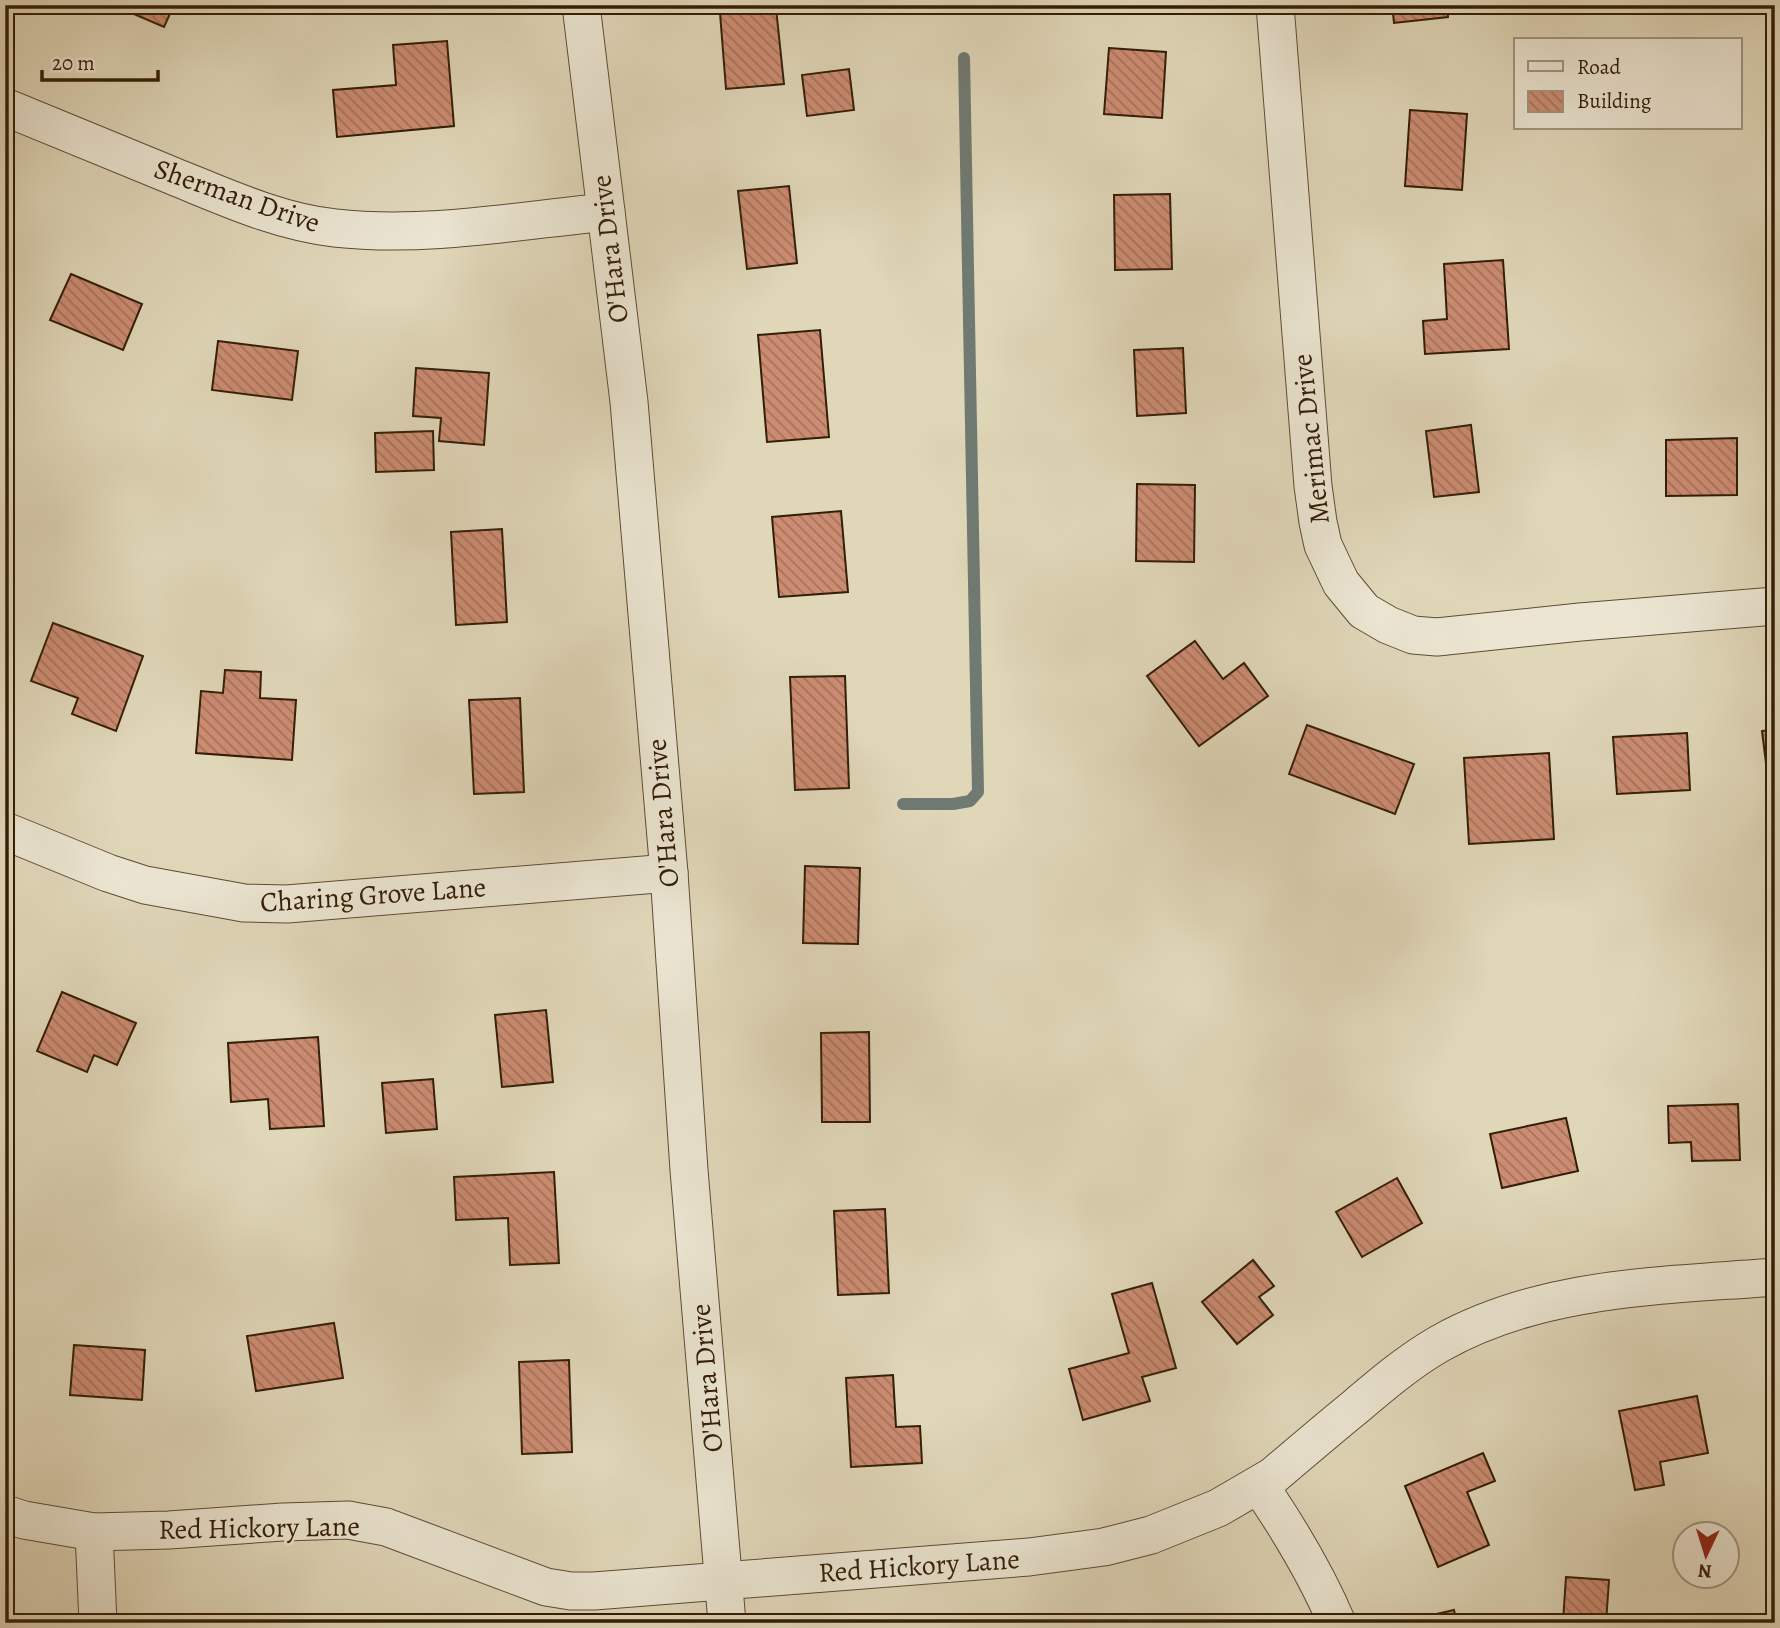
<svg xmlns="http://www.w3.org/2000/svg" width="1780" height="1628" viewBox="0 0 1780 1628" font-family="Alegreya,serif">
<defs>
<pattern id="building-back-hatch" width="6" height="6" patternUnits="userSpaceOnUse" patternTransform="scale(1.75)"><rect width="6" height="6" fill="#cc8c72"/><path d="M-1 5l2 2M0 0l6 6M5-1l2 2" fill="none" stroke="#a6725c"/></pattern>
</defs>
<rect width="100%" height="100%" fill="#e0d7b9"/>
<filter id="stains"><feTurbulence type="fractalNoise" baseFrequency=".00286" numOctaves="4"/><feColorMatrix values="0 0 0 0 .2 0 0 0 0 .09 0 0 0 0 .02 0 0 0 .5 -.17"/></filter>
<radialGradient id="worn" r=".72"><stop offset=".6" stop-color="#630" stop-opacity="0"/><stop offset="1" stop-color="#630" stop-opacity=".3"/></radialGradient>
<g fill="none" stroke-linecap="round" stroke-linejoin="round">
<path stroke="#707a73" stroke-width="12" d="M 903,804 L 953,804 L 970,801 L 978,792 L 964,58"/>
</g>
<g fill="url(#building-back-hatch)" stroke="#331e06" stroke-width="2">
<path d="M 113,5 L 174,5 L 164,27 Z"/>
<path d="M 1392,5 L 1447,5 L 1448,17 L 1394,23 Z"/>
<path d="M 776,8 L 784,84 L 726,89 L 720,13 Z"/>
<path d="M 447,41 L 454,126 L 337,137 L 333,90 L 396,85 L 393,45 Z"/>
<path d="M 1109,48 L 1166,52 L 1162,118 L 1104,114 Z"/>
<path d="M 849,69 L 854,110 L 807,116 L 802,75 Z"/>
<path d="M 1410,110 L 1467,114 L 1462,190 L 1405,186 Z"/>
<path d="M 789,186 L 797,263 L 747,269 L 738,191 Z"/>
<path d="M 1170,194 L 1172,269 L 1115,270 L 1114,195 Z"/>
<path d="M 1503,260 L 1509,349 L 1425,354 L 1423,321 L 1447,319 L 1444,264 Z"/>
<path d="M 71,274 L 142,304 L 123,350 L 50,320 Z"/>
<path d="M 820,330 L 829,437 L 767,442 L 758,335 Z"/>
<path d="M 218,341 L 298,351 L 292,400 L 212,390 Z"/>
<path d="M 1183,348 L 1186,413 L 1137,416 L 1134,350 Z"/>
<path d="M 416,368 L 489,373 L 484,445 L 439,441 L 441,418 L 413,416 Z"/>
<path d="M 1471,425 L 1479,492 L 1434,497 L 1426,431 Z"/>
<path d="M 433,431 L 434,470 L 376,472 L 375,433 Z"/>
<path d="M 1737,438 L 1737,495 L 1666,496 L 1666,440 Z"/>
<path d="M 1137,484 L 1195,485 L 1194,562 L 1136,561 Z"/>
<path d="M 841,511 L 848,592 L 779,597 L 772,517 Z"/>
<path d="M 502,529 L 507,622 L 456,625 L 451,532 Z"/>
<path d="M 53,623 L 143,656 L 116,731 L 72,714 L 78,698 L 31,681 Z"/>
<path d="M 1195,641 L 1223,679 L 1244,663 L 1268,696 L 1199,746 L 1147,676 Z"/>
<path d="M 225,670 L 261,672 L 260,698 L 296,700 L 292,760 L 196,753 L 201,691 L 223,693 Z"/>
<path d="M 845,676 L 849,788 L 795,790 L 790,677 Z"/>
<path d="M 520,698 L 524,792 L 474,794 L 469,700 Z"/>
<path d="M 1307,725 L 1414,764 L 1395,814 L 1289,774 Z"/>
<path d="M 1775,729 L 1775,786 L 1769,787 L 1762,731 Z"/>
<path d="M 1687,733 L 1690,790 L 1617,794 L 1613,737 Z"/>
<path d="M 1549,753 L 1554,839 L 1469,844 L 1464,758 Z"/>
<path d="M 805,866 L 860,868 L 858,944 L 803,943 Z"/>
<path d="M 62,992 L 136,1023 L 117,1065 L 94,1055 L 87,1072 L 37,1051 Z"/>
<path d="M 546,1010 L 553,1082 L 502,1087 L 495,1015 Z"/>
<path d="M 869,1032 L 870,1122 L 822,1122 L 821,1033 Z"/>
<path d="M 318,1037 L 324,1126 L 270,1129 L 268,1099 L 231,1102 L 228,1043 Z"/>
<path d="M 433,1079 L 437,1129 L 386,1133 L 382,1083 Z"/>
<path d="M 1738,1104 L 1740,1160 L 1692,1161 L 1691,1142 L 1669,1143 L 1668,1106 Z"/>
<path d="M 1566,1118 L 1578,1171 L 1502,1188 L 1490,1134 Z"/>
<path d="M 554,1172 L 559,1263 L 510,1265 L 508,1218 L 456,1220 L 454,1177 Z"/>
<path d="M 1397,1178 L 1422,1223 L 1362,1257 L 1336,1212 Z"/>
<path d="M 885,1209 L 889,1293 L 838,1295 L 834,1211 Z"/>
<path d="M 1253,1260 L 1274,1286 L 1259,1297 L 1273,1315 L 1237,1344 L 1202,1302 Z"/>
<path d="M 1152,1283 L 1176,1368 L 1142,1377 L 1150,1401 L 1083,1420 L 1069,1369 L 1129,1353 L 1112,1294 Z"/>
<path d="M 334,1323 L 343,1378 L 256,1391 L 247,1336 Z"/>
<path d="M 74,1345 L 145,1350 L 142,1400 L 70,1395 Z"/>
<path d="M 569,1360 L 572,1452 L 522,1454 L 519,1362 Z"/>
<path d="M 893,1375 L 896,1427 L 920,1426 L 922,1463 L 851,1467 L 846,1378 Z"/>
<path d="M 1697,1396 L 1708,1453 L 1660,1462 L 1664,1485 L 1635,1490 L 1619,1411 Z"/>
<path d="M 1483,1453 L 1495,1481 L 1467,1492 L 1489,1545 L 1438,1567 L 1405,1486 Z"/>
<path d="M 1566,1577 L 1609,1580 L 1606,1623 L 1563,1621 Z"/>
<path d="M 1454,1610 L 1457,1623 L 1406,1623 L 1406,1621 Z"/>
</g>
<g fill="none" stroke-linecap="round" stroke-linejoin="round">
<defs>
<g id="minor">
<path d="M 581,5 L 629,402 L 669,873 L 689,1170 L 727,1623"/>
<path d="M 1275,5 L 1313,486 L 1318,522 L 1323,545 L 1341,583 L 1364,611 L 1388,625 L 1413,635 L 1437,637 L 1580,622 L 1775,606"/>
<path d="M 5,107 C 61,130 117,153 173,176 C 225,197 279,222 335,228 C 425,238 516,221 606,212"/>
<path d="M 5,831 L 108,873 L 145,885 L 244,903 L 287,904 L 669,873"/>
<path d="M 1259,1485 C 1289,1529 1316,1573 1337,1623"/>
<path d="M 5,1514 L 24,1520 L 94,1532 L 169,1530 L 283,1522 L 348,1520 L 386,1527 L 546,1587 L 571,1591 L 594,1591 L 1029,1557 L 1104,1547 L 1151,1535 L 1218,1508 L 1273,1476 C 1300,1453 1327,1430 1354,1408 C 1381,1385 1408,1362 1439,1344 C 1541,1286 1662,1286 1775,1277"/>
<path d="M 94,1532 L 98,1623"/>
</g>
</defs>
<use href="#minor" stroke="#5e4c33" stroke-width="39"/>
<use href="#minor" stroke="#ebe5d2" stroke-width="37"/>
</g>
<g text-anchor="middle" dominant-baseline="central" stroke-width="5" stroke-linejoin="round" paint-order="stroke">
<g font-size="28" fill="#331e06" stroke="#ebe5d2">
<text transform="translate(237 196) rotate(19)">Sherman Drive</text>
<text transform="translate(610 249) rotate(-97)">O'Hara Drive</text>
<text transform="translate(1311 439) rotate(-96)">Merimac Drive</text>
<text transform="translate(663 813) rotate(-95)">O'Hara Drive</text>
<text transform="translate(373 895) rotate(-4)">Charing Grove Lane</text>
<text transform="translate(707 1378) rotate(-95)">O'Hara Drive</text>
<text transform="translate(259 1528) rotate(-1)">Red Hickory Lane</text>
<text transform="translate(919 1566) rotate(-4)">Red Hickory Lane</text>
</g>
</g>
<rect width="1780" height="1628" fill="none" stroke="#e0d7b9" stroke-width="28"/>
<rect x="7" y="7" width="1766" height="1614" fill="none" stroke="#331e06" stroke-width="3.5"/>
<rect x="14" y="14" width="1752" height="1600" fill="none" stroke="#331e06" stroke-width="2"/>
<rect x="1514" y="38" width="228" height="91" fill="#ebe5d2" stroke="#a19580" stroke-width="2"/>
<rect x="1528" y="61" width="35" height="10" fill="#ebe5d2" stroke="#a19580" stroke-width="2"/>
<text x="1577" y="74" font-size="21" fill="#331e06">Road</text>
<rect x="1528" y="91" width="35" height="21" fill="url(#building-back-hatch)" stroke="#a19580" stroke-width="2"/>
<text x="1577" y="108" font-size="21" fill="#331e06">Building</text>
<g transform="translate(1706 1555) rotate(184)"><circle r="33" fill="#ebe5d2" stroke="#a19580" stroke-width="2"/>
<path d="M0-5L12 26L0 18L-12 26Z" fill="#8f2418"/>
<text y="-10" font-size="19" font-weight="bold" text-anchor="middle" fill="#331e06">N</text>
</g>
<path d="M42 70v10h116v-10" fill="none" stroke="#331e06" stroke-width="3.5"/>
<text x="52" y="70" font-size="21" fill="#331e06" stroke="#ebe5d2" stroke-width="5" paint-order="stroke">20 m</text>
<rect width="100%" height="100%" filter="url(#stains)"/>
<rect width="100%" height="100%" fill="url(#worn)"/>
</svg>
